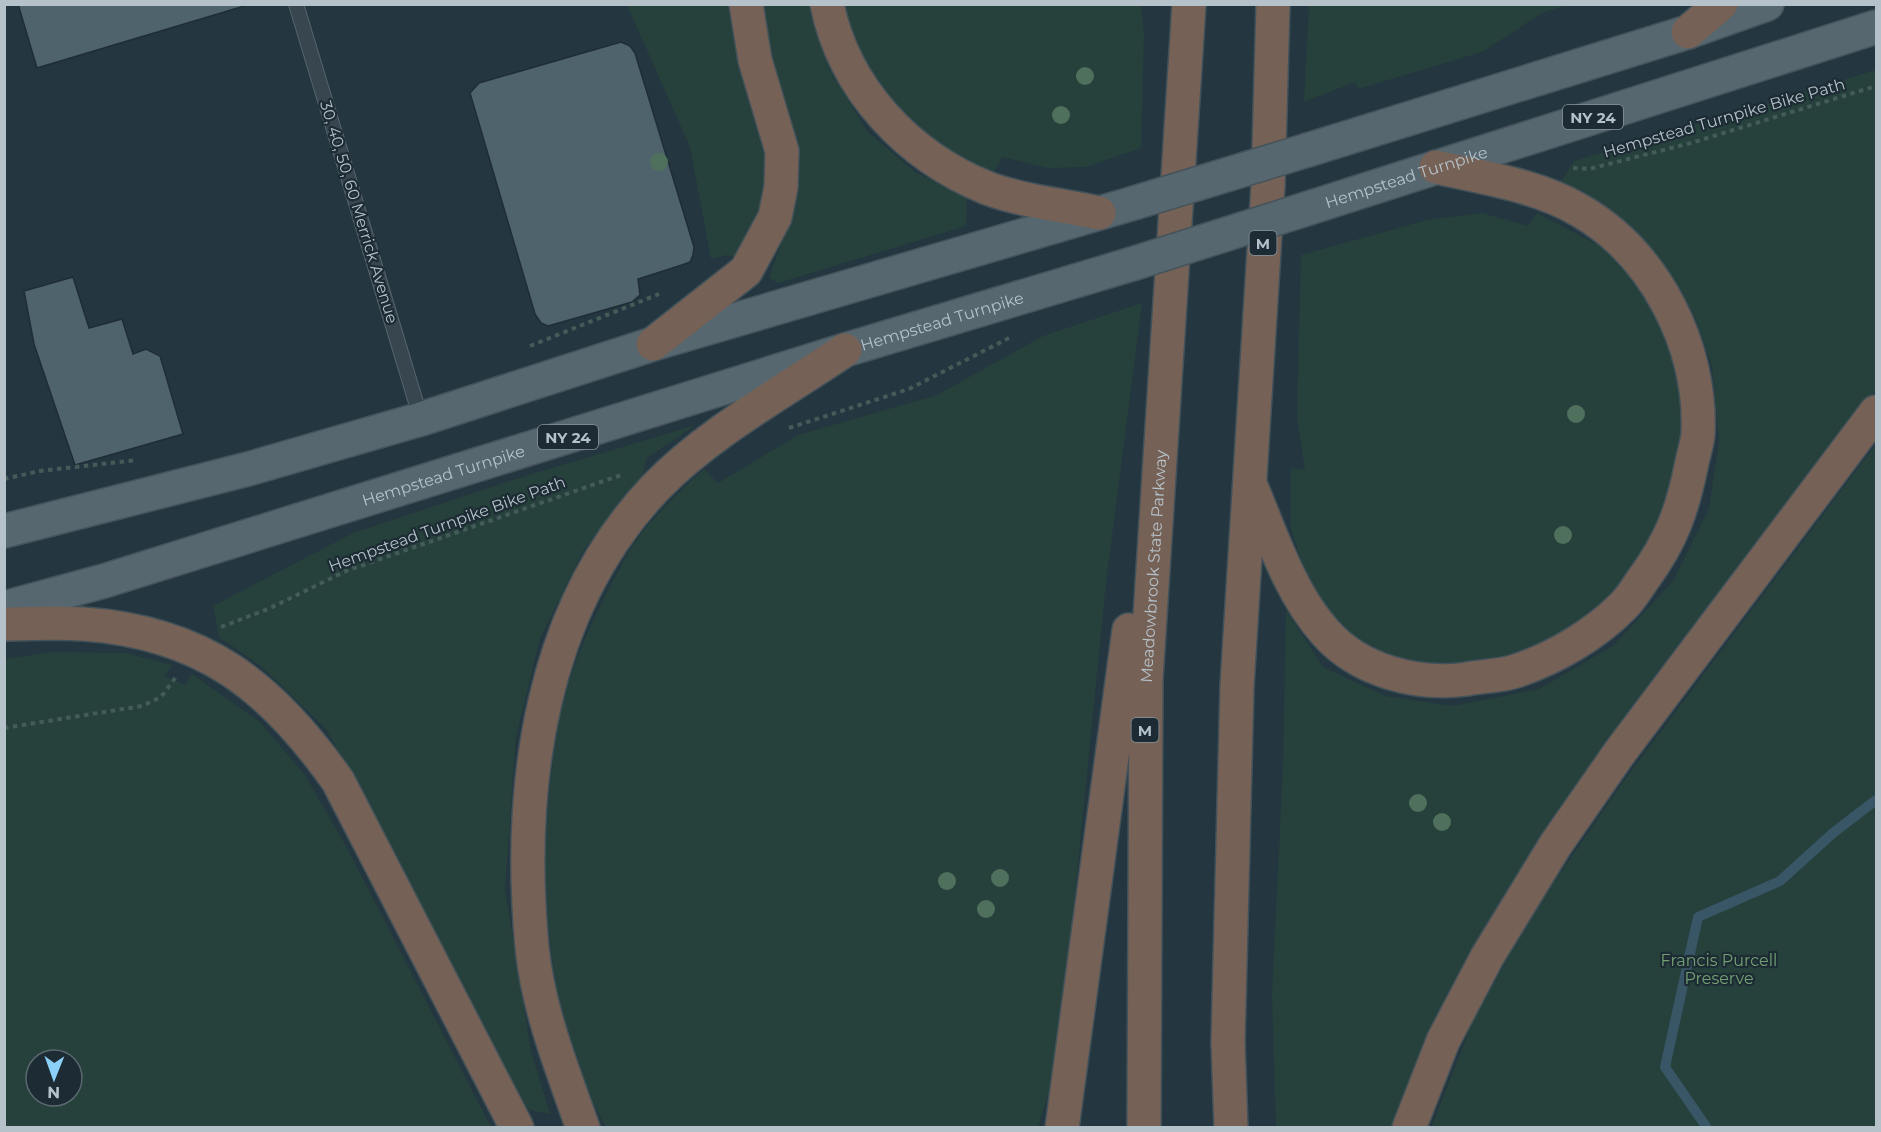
<svg xmlns="http://www.w3.org/2000/svg" width="1881" height="1132" viewBox="0 0 1881 1132" font-family="Montserrat,sans-serif">
<rect width="100%" height="100%" fill="#24363f"/>
<g fill="#26403c" fill-rule="evenodd">
<path d="M 627,5 L 731,5 L 767,162 L 758,223 L 735,257 L 727,255 L 711,259 L 690,147 Z"/>
<path d="M 759,5 L 815,5 L 829,69 L 867,131 L 915,172 L 967,197 L 966,226 L 778,283 L 769,278 L 795,205 L 797,147 Z"/>
<path d="M 844,5 L 1141,5 L 1144,35 L 1141,148 L 1086,167 L 1048,168 L 1002,157 L 993,173 C 975,165 950,158 934,146 C 891,112 850,60 844,5 Z"/>
<path d="M 1309,5 L 1309,4 L 1568,5 L 1542,13 L 1482,52 L 1358,89 L 1355,82 L 1304,102 Z"/>
<path d="M 1876,70 L 1876,390 L 1580,782 L 1395,1127 L 1276,1128 L 1272,993 L 1283,766 L 1286,610 L 1323,667 L 1385,696 L 1453,706 L 1539,689 L 1614,645 L 1673,581 L 1709,508 L 1719,441 L 1712,366 L 1694,315 L 1660,259 L 1605,213 L 1557,188 L 1574,161 Z"/>
<path d="M 1482,213 L 1528,226 L 1537,213 L 1598,245 L 1628,270 L 1656,312 L 1678,361 L 1685,427 L 1674,496 L 1635,571 L 1579,626 L 1511,660 L 1442,668 L 1369,649 L 1315,603 L 1291,529 L 1291,468 L 1305,470 L 1297,417 L 1301,255 L 1427,220 Z"/>
<path d="M 1142,303 L 1106,583 L 1058,1065 L 1038,1127 L 607,1128 C 538,1013 535,840 561,712 C 570,666 592,622 613,581 C 620,570 625,556 633,545 C 652,517 679,492 704,469 L 718,483 L 798,435 L 937,395 L 1043,336 Z"/>
<path d="M 696,425 L 647,458 L 641,481 L 583,551 L 540,639 L 516,737 L 505,889 L 531,1051 L 550,1114 L 523,1109 L 375,818 L 326,729 L 263,668 L 219,637 L 213,606 L 353,533 L 522,477 Z"/>
<path d="M 1876,444 L 1876,1127 L 1431,1128 L 1477,1011 L 1543,898 L 1623,782 Z"/>
<path d="M 53,652 L 126,653 L 172,665 L 165,676 L 185,685 L 192,674 L 259,721 L 305,775 L 347,848 L 491,1127 L 5,1127 L 5,659 ZM 36,1060 L 72,1060 L 72,1096 L 36,1096 Z"/>
</g>
<g fill="none" stroke-linecap="round" stroke-linejoin="round">
<path stroke="#385666" stroke-width="10" d="M 1707,1128 L 1665,1067 L 1698,917 L 1780,881 L 1833,833 L 1876,800"/>
</g>
<g fill="#4f636c" stroke="#1f2e36" stroke-width="1.5">
<path d="M 18,4 L 251,4 L 37,68 Z"/>
<path d="M 621,42 L 630,46 L 635,53 L 694,247 L 693,255 L 690,262 L 682,265 L 638,279 L 640,295 L 632,302 L 548,326 L 541,323 L 535,314 L 470,93 L 479,83 Z"/>
<path d="M 73,277 L 89,328 L 122,319 L 133,354 L 146,349 L 160,356 L 183,434 L 75,465 L 34,344 L 24,291 Z"/>
</g>
<g fill="none" stroke-linecap="round" stroke-linejoin="round">
<defs>
<path id="service" d="M 296,4 L 421,419"/>
<g id="primary">
<path d="M 1311,149 L 1688,32 L 1767,4"/>
<path id="s1" d="M 1309,208 L 1876,27"/>
<path d="M 4,531 L 248,469 L 421,419 L 653,344 L 1134,203"/>
<path id="s2" d="M 4,608 L 104,581 L 845,350 L 1132,264"/>
</g>
<g id="motorway">
<path d="M 827,4 C 844,89 908,156 987,188 C 1021,201 1063,205 1099,213"/>
<path d="M 1688,32 L 1721,4"/>
<path d="M 653,344 L 746,271 L 775,217 L 781,187 L 782,151 L 755,60 L 746,4"/>
<path d="M 1250,484 C 1271,533 1289,592 1325,632 C 1359,671 1417,686 1467,679 C 1483,676 1501,676 1516,671 C 1555,658 1596,634 1624,605 C 1632,597 1638,586 1644,578 C 1671,541 1682,511 1691,467 C 1693,456 1697,445 1698,434 C 1702,347 1656,254 1579,210 C 1536,185 1484,178 1436,167"/>
<path d="M 4,624 C 30,624 57,622 83,624 C 203,632 271,686 338,781 L 517,1128"/>
<path d="M 583,1128 C 562,1069 538,1009 532,947 C 517,787 540,608 656,487 C 708,433 783,392 845,350"/>
<path d="M 1062,1128 L 1129,630"/>
<path id="s3" d="M 1144,1128 L 1146,679 L 1189,4"/>
<path d="M 1231,1128 L 1228,1042 L 1237,686 L 1268,186 L 1273,4"/>
<path d="M 1409,1128 L 1443,1041 L 1487,957 L 1556,844 L 1620,752 L 1876,412"/>
</g>
</defs>
<use href="#service" stroke="#56656d" stroke-width="16"/>
<use href="#primary" stroke="#45535b" stroke-width="36"/>
<use href="#motorway" stroke="#43525a" stroke-width="36"/>
<g stroke="#445c59" stroke-width="4" stroke-dasharray="4.5 4.5" stroke-linecap="butt">
<path d="M 1573,168 L 1589,169 L 1691,143 L 1876,86"/>
<path d="M 530,346 L 659,294"/>
<path d="M 789,428 L 909,389 L 1009,338"/>
<path d="M 4,479 L 40,471 L 137,460"/>
<path d="M 221,627 L 268,609 L 346,571 L 621,475"/>
<path d="M 4,728 L 142,706 L 161,697 L 176,677"/>
</g>
<use href="#service" stroke="#38474f" stroke-width="14"/>
<use href="#primary" stroke="#56676f" stroke-width="33"/>
<use href="#motorway" stroke="#756155" stroke-width="33"/>
<defs>
<g id="primary-bridge">
<path d="M 1134,203 L 1311,149"/>
<path d="M 1132,264 L 1309,208"/>
</g>
</defs>
<use href="#primary-bridge" stroke="#45535b" stroke-width="36" stroke-linecap="butt"/>
<use href="#primary-bridge" stroke="#56676f" stroke-width="33"/>
</g>
<g fill="#4f705c">
<circle cx="1085" cy="76" r="9"/>
<circle cx="1061" cy="115" r="9"/>
<circle cx="659" cy="162" r="9"/>
<circle cx="1576" cy="414" r="9"/>
<circle cx="1563" cy="535" r="9"/>
<circle cx="1418" cy="803" r="9"/>
<circle cx="1442" cy="822" r="9"/>
<circle cx="1000" cy="878" r="9"/>
<circle cx="947" cy="881" r="9"/>
<circle cx="986" cy="909" r="9"/>
</g>
<g text-anchor="middle" dominant-baseline="central" stroke-width="4.5" stroke-linejoin="round" paint-order="stroke">
<g fill="#1d2c34" stroke="#87959d" stroke-width="1.5">
<rect x="1563" y="105" width="60" height="24" rx="4.5"/>
<rect x="1249.5" y="231" width="27" height="24" rx="4.5"/>
<rect x="538" y="425" width="60" height="24" rx="4.5"/>
<rect x="1131.5" y="718" width="27" height="24" rx="4.5"/>
</g>
<g font-size="15" font-weight="bold" fill="#b5c2ca">
<text x="1593" y="117">NY 24</text>
<text x="1263" y="243">M</text>
<text x="568" y="437">NY 24</text>
<text x="1145" y="730">M</text>
</g>
<g font-size="16" fill="#b5c2ca" stroke="#1d2c34">
<text transform="translate(1724 118) rotate(-16)">Hempstead Turnpike Bike Path</text>
<text stroke="none"><textPath href="#s1" startOffset="102">Hempstead Turnpike</textPath></text>
<text transform="translate(359 212) rotate(73)">30, 40, 50, 60 Merrick Avenue</text>
<text stroke="none"><textPath href="#s2" startOffset="981">Hempstead Turnpike</textPath></text>
<text stroke="none"><textPath href="#s2" startOffset="459">Hempstead Turnpike</textPath></text>
<text transform="translate(447 524) rotate(-20)">Hempstead Turnpike Bike Path</text>
<text stroke="none"><textPath href="#s3" startOffset="562">Meadowbrook State Parkway</textPath></text>
</g>
<g font-size="16" fill="#73a073" stroke="#1d2c34">
<text x="1719" y="960">Francis Purcell<tspan x="1719" dy="18">Preserve</tspan></text>
</g>
</g>
<rect width="1881" height="1132" fill="none" stroke="#b5c2ca" stroke-width="12"/>
<g transform="translate(54 1078) rotate(181)"><circle r="28" fill="#1d2c34" stroke="#5a6870" stroke-width="1.5"/>
<path d="M0-4.5L10 22L0 15L-10 22Z" fill="#8bd0f8"/>
<text y="-9" font-size="16" font-weight="bold" text-anchor="middle" fill="#b5c2ca">N</text>
</g>
</svg>
